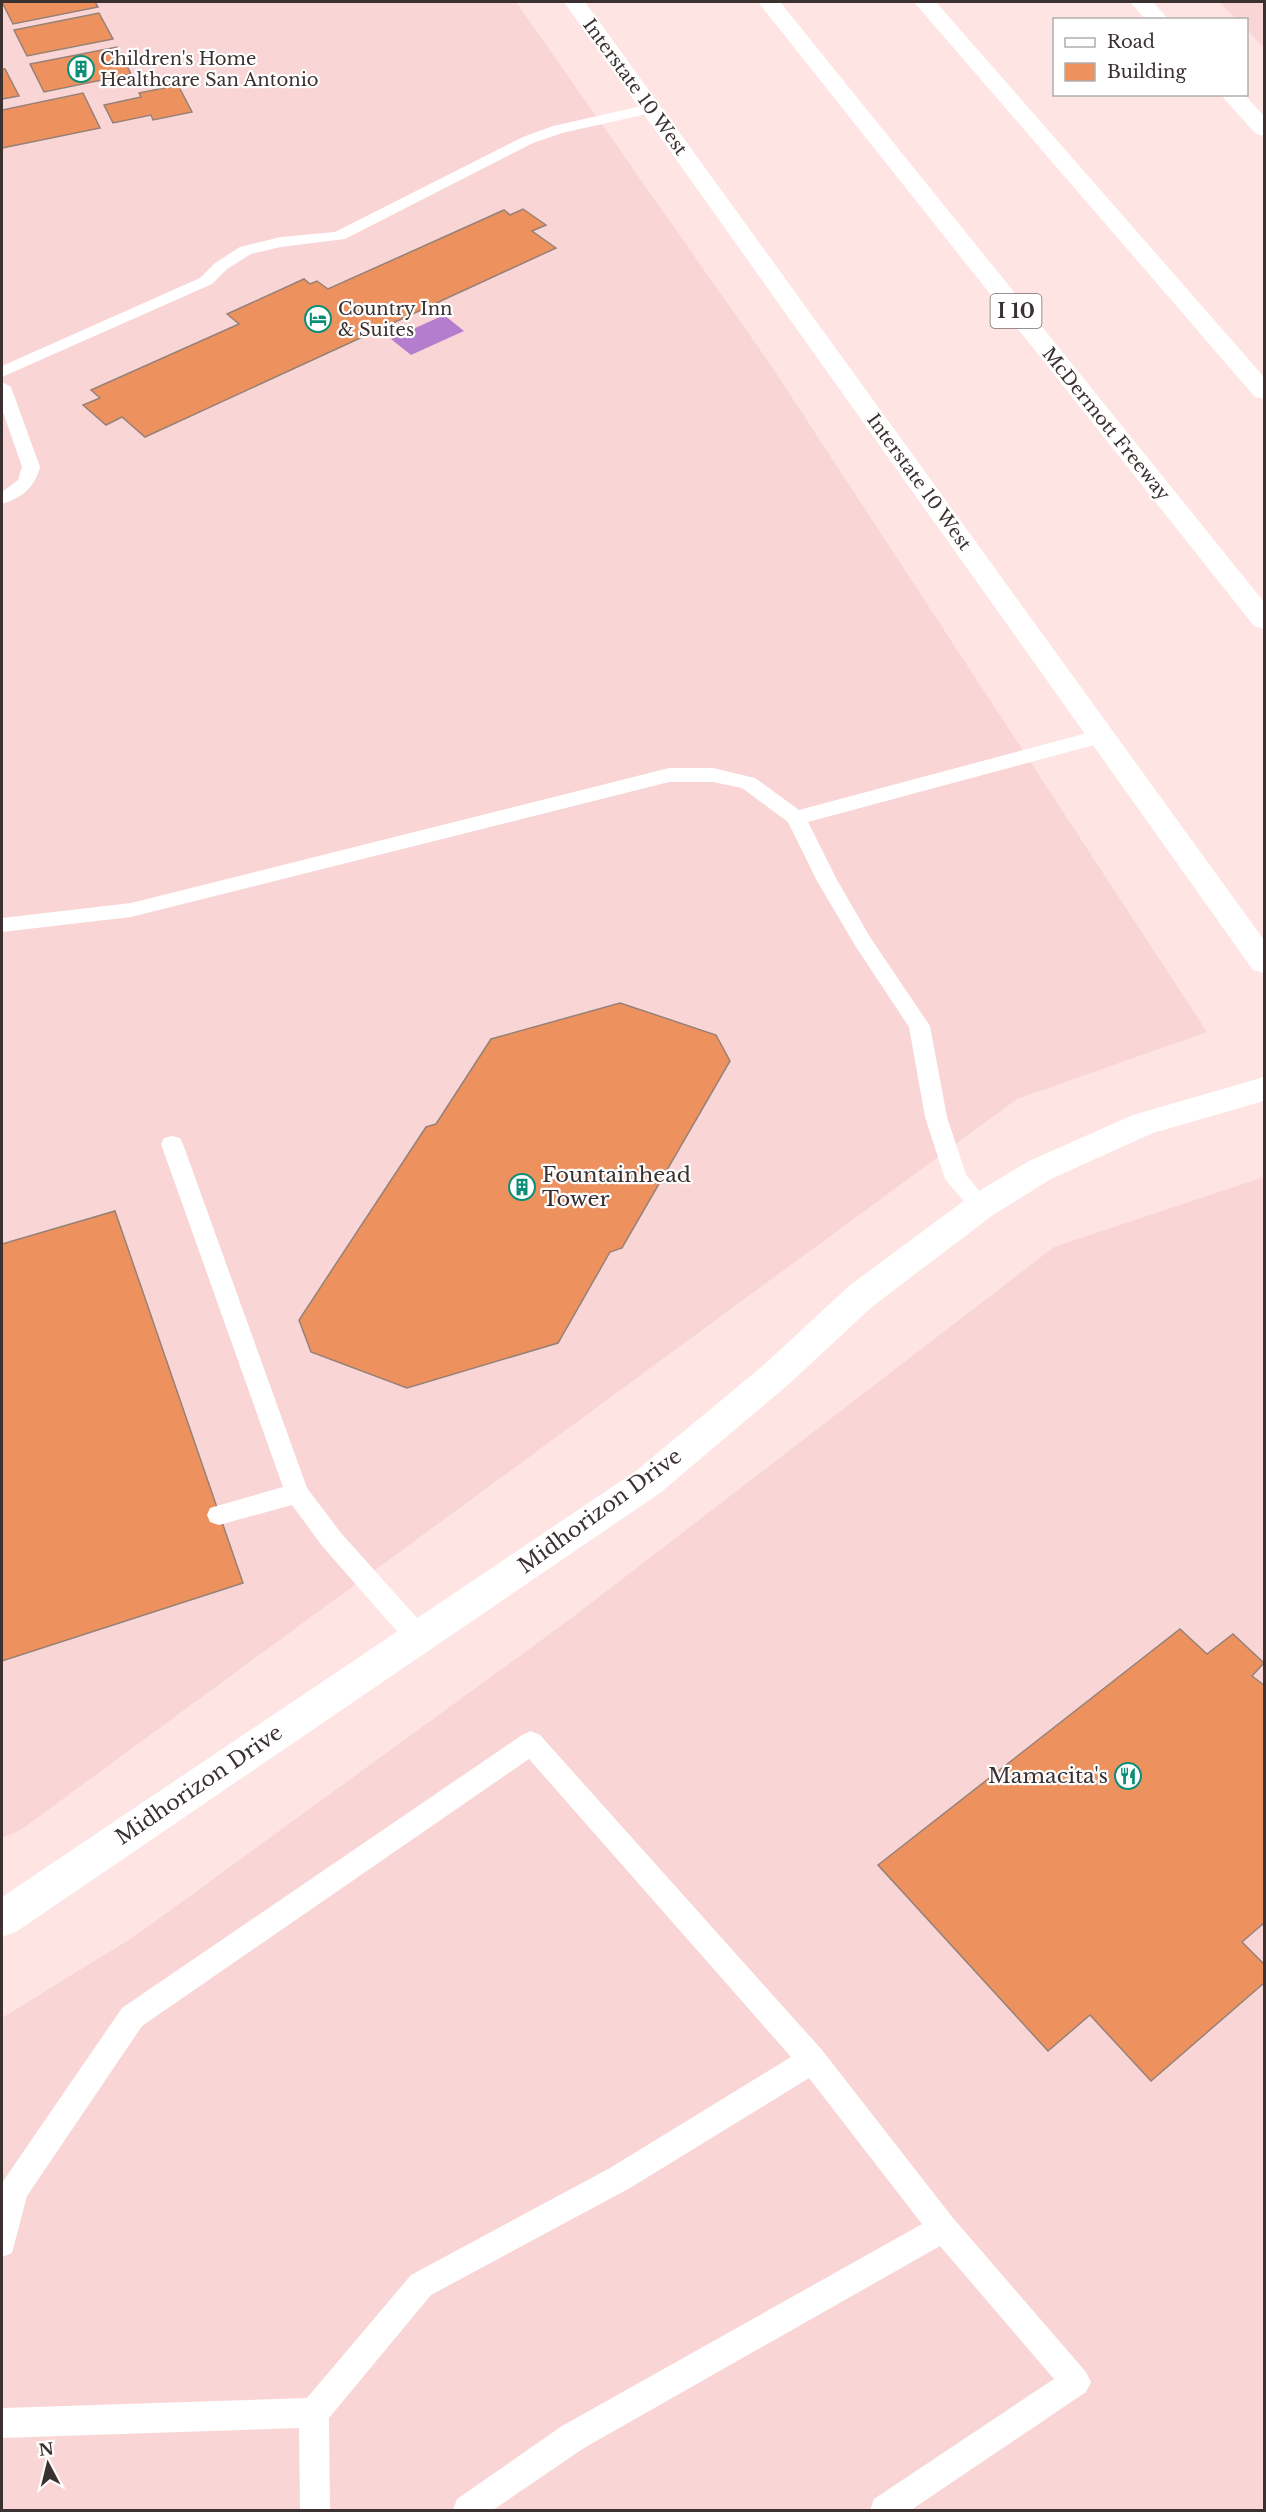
<svg xmlns="http://www.w3.org/2000/svg" width="1266" height="2512" viewBox="0 0 1266 2512" font-family="'Libre Baskerville',serif">
<rect width="100%" height="100%" fill="#fee4e3"/>
<g fill="#f9d5d5">
<path d="M 2,2 L 516,2 L 770,364 L 1207,1032 L 1017,1099 L 22,1829 L 2,1838 Z"/>
<path d="M 1219,2 L 1264,2 L 1264,48 L 1247,30 L 1246,20 L 1236,19 Z"/>
<path d="M 1264,1177 L 1264,2510 L 2,2510 L 2,2018 L 135,1936 L 569,1620 L 1054,1247 Z"/>
</g>
<path fill="#b57dcd" d="M 444,315 L 464,331 L 411,355 L 391,339 Z"/>
<g fill="#ed925f" stroke="#968177" stroke-width="1.5">
<path d="M 2,2 L 95,2 L 98,7 L 13,24 Z"/>
<path d="M 99,13 L 113,39 L 27,56 L 14,30 Z"/>
<path d="M 117,47 L 131,74 L 44,92 L 30,64 Z"/>
<path d="M 2,69 L 5,69 L 19,96 L 2,99 Z"/>
<path d="M 178,85 L 192,112 L 153,120 L 151,115 L 113,123 L 104,105 L 141,97 L 139,93 Z"/>
<path d="M 83,93 L 100,128 L 2,148 L 2,110 Z"/>
<path d="M 523,209 L 546,225 L 532,231 L 556,248 L 145,437 L 122,417 L 106,425 L 83,405 L 100,398 L 91,390 L 239,324 L 227,314 L 304,279 L 310,284 L 317,281 L 328,289 L 504,210 L 510,215 Z"/>
<path d="M 620,1003 L 716,1035 L 730,1061 L 622,1248 L 610,1252 L 558,1343 L 407,1388 L 311,1352 L 299,1320 L 426,1127 L 436,1124 L 491,1039 Z"/>
<path d="M 115,1211 L 243,1583 L 2,1661 L 2,1244 Z"/>
<path d="M 1180,1629 L 1207,1654 L 1233,1634 L 1264,1663 L 1252,1676 L 1264,1685 L 1264,1923 L 1242,1942 L 1264,1964 L 1264,1983 L 1151,2081 L 1090,2015 L 1048,2051 L 878,1865 Z"/>
</g>
<g fill="none" stroke-linecap="round" stroke-linejoin="round">
<g fill="#fff" fill-rule="evenodd">
<path d="M 651,104 L 656,106 L 659,109 L 656,112 L 562,133 L 533,143 L 345,239 L 281,247 L 251,254 L 227,269 L 212,284 L 2,377 L 2,366 L 200,278 L 215,263 L 240,247 L 281,237 L 335,232 L 523,137 L 553,126 Z"/>
<path d="M 2,382 L 11,387 L 40,467 C 35,487 22,498 2,504 L 2,492 L 18,480 L 22,467 L 2,409 Z"/>
<path d="M 1102,729 L 1109,731 L 1112,736 L 1109,741 L 808,822 L 837,880 L 870,937 L 930,1026 L 947,1117 L 966,1175 L 992,1206 L 989,1212 L 981,1215 L 973,1212 L 945,1179 L 925,1117 L 909,1027 L 856,947 L 817,881 L 788,822 L 742,788 L 713,782 L 669,782 L 131,917 L 2,932 L 2,918 L 131,903 L 669,768 L 713,768 L 755,778 L 799,810 Z"/>
<path d="M 172,1136 L 180,1138 L 183,1144 L 307,1488 L 341,1533 L 427,1629 L 430,1637 L 427,1645 L 418,1648 L 409,1645 L 323,1547 L 292,1505 L 219,1525 L 210,1522 L 207,1515 L 210,1508 L 283,1487 L 161,1144 L 164,1138 Z"/>
<path d="M 531,1731 L 540,1735 L 822,2050 L 953,2218 L 1086,2372 L 1091,2382 L 1086,2392 L 911,2510 L 870,2510 L 874,2499 L 1054,2379 L 940,2246 L 584,2448 L 493,2510 L 453,2510 L 457,2499 L 562,2426 L 922,2224 L 809,2078 L 630,2188 L 431,2295 L 329,2418 L 330,2510 L 300,2510 L 299,2428 L 2,2438 L 2,2408 L 307,2398 L 411,2275 L 610,2168 L 791,2057 L 529,1759 L 142,2026 L 27,2196 L 12,2253 L 2,2257 L 2,2186 L 4,2180 L 122,2008 L 522,1735 Z"/>
</g>
<path fill="#fff" fill-rule="evenodd" d="M 1264,1077 L 1264,1101 L 1153,1133 L 1051,1179 L 993,1215 L 873,1306 L 790,1383 L 660,1493 L 16,1932 L 2,1937 L 2,1897 L 636,1471 L 766,1363 L 849,1286 L 969,1197 L 1029,1161 L 1133,1115 Z"/>
<g fill="#fff" fill-rule="evenodd">
<path d="M 564,2 L 585,2 L 1264,940 L 1264,973 L 1253,970 Z"/>
<path d="M 1130,2 L 1153,2 L 1169,20 L 1146,20 Z"/>
<path d="M 1220,94 L 1244,94 L 1264,116 L 1264,136 L 1256,134 Z"/>
</g>
<g fill="#fff" fill-rule="evenodd">
<path d="M 758,2 L 780,2 L 1264,602 L 1264,629 L 1254,626 Z"/>
<path d="M 914,2 L 936,2 L 1264,377 L 1264,399 L 1255,397 Z"/>
</g>
</g>
<defs>
<symbol id="building-ring" viewBox="-11 -11 22 22"><circle r="9.5" fill="#fff" stroke="#0a8e75" stroke-width="1.5"/><path d="M-4-6H4V6H1V3H-1V6H-4ZM-2.5-4.3h1.7v1.8h-1.7ZM.8-4.3h1.7v1.8H.8ZM-2.5-1h1.7V.8h-1.7ZM.8-1h1.7V.8H.8Z" fill="#0a8e75"/></symbol>
<symbol id="hotel-ring" viewBox="-11 -11 22 22"><circle r="9.5" fill="#fff" stroke="#0a8e75" stroke-width="1.5"/><path d="M-6-4.5h1.5V1H6V5H4.5V3h-9V5H-6ZM-4 0a1.8 1.8 0 1 1 3.6 0ZM.5 0V-2.5h3Q6-2.5 6 0Z" fill="#0a8e75"/></symbol>
<symbol id="restaurant-ring" viewBox="-11 -11 22 22"><circle r="9.5" fill="#fff" stroke="#0a8e75" stroke-width="1.5"/><path d="M-5-6h1v4h1v-4h1v4h1v-4h1v5L-1.5 .5V6h-2V.5L-5-1ZM5-6V6H3V1.5H1.5Q1.5-4 5-6Z" fill="#0a8e75"/></symbol>
</defs>
<g fill-rule="evenodd">
<use href="#building-ring" x="66" y="54" width="30" height="30"/>
<use href="#hotel-ring" x="303" y="304" width="30" height="30"/>
<use href="#building-ring" x="507" y="1172" width="30" height="30"/>
<use href="#restaurant-ring" x="1113" y="1761" width="30" height="30"/>
</g>
<g text-anchor="middle" dominant-baseline="central" stroke-width="4.5" stroke-linejoin="round" paint-order="stroke">
<g font-size="18" fill="#3b3131" stroke="#fff" text-anchor="start">
<text x="100" y="59">Children's Home<tspan x="100" dy="21">Healthcare San Antonio</tspan></text>
<text x="338" y="309">Country Inn<tspan x="338" dy="21">&amp; Suites</tspan></text>
</g>
<g font-size="18" fill="#3b3131" stroke="#fff">
<text transform="translate(635 87) rotate(54)">Interstate 10 West</text>
<text transform="translate(1106 424) rotate(51)">McDermott Freeway</text>
<text transform="translate(919 482) rotate(54)">Interstate 10 West</text>
</g>
<rect fill="#fff" stroke="#766f6f" stroke-width="1.5" x="990.5" y="294" width="51" height="34" rx="4.5"/>
<g font-size="20" font-weight="bold" fill="#3b3131">
<text x="1016" y="311">I 10</text>
</g>
<g font-size="21" fill="#3b3131" stroke="#fff" text-anchor="start">
<text x="542" y="1175">Fountainhead<tspan x="542" dy="24">Tower</tspan></text>
<text x="1108" y="1776" text-anchor="end">Mamacita's</text>
</g>
<g font-size="21" fill="#3b3131" stroke="#fff">
<text transform="translate(600 1511) rotate(-36)">Midhorizon Drive</text>
<text transform="translate(199 1785) rotate(-34)">Midhorizon Drive</text>
</g>
</g>
<rect width="1266" height="2512" fill="none" stroke="#3b3131" stroke-width="6"/>
<rect x="1053" y="18" width="195" height="78" fill="#ffffff" stroke="#b1adad" stroke-width="1.5"/>
<rect x="1065" y="38" width="30" height="9" fill="#ffffff" stroke="#b1adad" stroke-width="1.5"/>
<text x="1107" y="48" font-size="18" fill="#3b3131">Road</text>
<rect x="1065" y="63" width="30" height="18" fill="#ed925f" stroke="#b1adad" stroke-width="1.5"/>
<text x="1107" y="78" font-size="18" fill="#3b3131">Building</text>
<g transform="translate(48 2464) rotate(353)" stroke="#ffffff" stroke-width="4.5" paint-order="stroke">
<path d="M0-4.5L10 22L0 15L-10 22Z" fill="#3b3131"/>
<text y="-9" font-size="16" font-weight="bold" text-anchor="middle" fill="#3b3131">N</text>
</g>
</svg>
